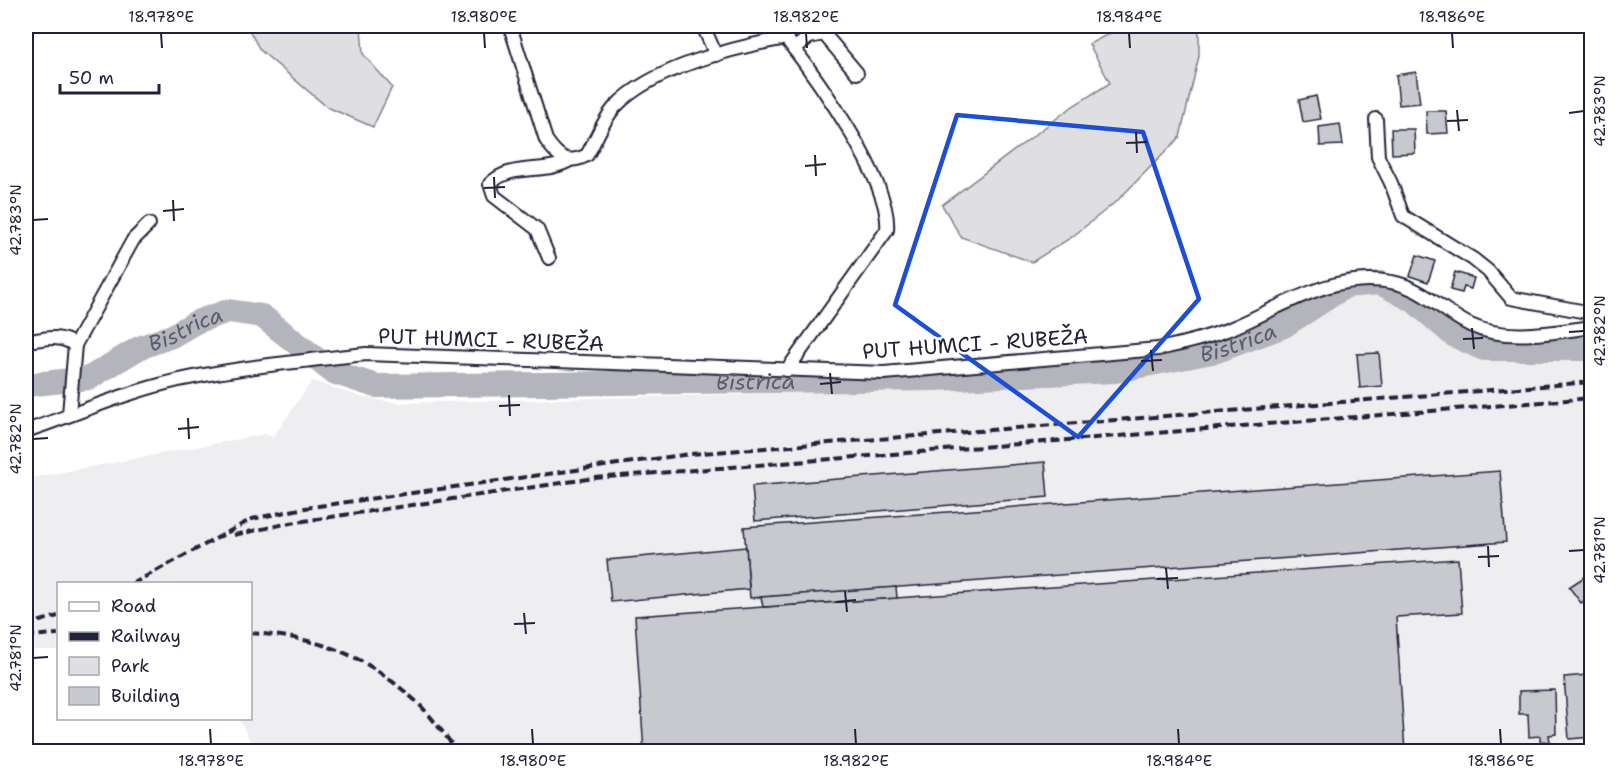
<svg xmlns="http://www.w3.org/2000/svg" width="1617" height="777" viewBox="0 0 1617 777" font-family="'Shantell Sans',sans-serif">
<rect width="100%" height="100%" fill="#fff"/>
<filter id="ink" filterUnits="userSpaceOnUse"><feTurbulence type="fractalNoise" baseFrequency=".0167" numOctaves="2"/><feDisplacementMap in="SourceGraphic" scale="12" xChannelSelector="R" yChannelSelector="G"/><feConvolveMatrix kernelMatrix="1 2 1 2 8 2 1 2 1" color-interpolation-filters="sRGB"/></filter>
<g filter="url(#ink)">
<path fill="#eeeef1" d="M 1362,291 L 1389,293 L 1414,307 L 1442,339 L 1483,355 L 1591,355 L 1591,751 L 255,751 L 239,719 L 250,718 L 250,584 L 58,584 L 58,650 L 26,650 L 26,479 L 265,434 L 273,437 L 312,381 L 361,397 L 397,403 L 1039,387 L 1212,361 L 1286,330 L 1339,298 Z"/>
<g fill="#dfdfe2" stroke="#80808e" stroke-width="1.5">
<path d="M 247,26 L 361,26 L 363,54 L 392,87 L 373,127 L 327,107 L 260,50 Z"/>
<path d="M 1124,26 L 1199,26 L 1199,56 L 1180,137 L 1118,200 L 1072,237 L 1032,262 L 961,237 L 942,205 L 1073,106 L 1110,83 L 1089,44 Z"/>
</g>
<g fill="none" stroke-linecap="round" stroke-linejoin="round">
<path stroke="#b4b4bc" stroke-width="24" id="s1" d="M 26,385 L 89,378 L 139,348 L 172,336 L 196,322 L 228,311 L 262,316 L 333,372 L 376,386 L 935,379 L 1115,371 L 1217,351 L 1284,326 L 1346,286 L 1380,283 L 1414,301 L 1453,335 L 1484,349 L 1592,349"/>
</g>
<g fill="#c8c8cf" stroke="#22223b" stroke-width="1.5">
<path d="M 1416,72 L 1420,103 L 1399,105 L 1396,75 Z"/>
<path d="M 1316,96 L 1321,119 L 1303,122 L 1299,100 Z"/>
<path d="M 1426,111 L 1446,111 L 1448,133 L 1427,134 Z"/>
<path d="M 1340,124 L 1343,145 L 1320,146 L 1319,127 Z"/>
<path d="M 1391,129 L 1414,129 L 1415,153 L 1392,154 Z"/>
<path d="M 1417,255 L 1435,261 L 1428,282 L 1410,276 Z"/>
<path d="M 1455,272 L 1474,278 L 1471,289 L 1464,287 L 1462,293 L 1450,290 Z"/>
<path d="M 1379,353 L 1382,386 L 1360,388 L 1357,354 Z"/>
<path d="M 1045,462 L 1048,497 L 755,521 L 752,486 Z"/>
<path d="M 1500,471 L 1506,542 L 750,598 L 744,527 Z"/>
<path d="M 746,547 L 749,589 L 611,602 L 607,560 Z"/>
<path d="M 1458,559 L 1462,613 L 1396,617 L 1405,752 L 644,752 L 635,616 Z"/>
<path d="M 1592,572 L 1592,596 L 1581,603 L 1569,587 Z"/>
<path d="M 896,587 L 897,598 L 763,607 L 761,597 Z"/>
<path d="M 1588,675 L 1592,737 L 1569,739 L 1564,677 Z"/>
<path d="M 1555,690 L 1556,734 L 1549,735 L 1550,742 L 1540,741 L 1540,736 L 1529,737 L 1528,714 L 1519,714 L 1519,691 Z"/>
</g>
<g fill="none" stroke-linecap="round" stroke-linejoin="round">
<defs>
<g id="minor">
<path d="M 510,26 L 546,140 C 557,156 567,166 587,155 C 596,140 603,120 615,107 C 651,68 735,47 786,38"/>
<path d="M 703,26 L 716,55"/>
<path d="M 780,26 L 786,38 C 816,77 892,182 887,230 L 787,370"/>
<path d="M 794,49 L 809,37 L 824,34 L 857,73"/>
<path d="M 1376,119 L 1378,157 L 1391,183 L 1403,216 L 1473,259 L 1488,271 L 1511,298 L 1592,313"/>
<path d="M 549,258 L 537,229 L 494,196 L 490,184 C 510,162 546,175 570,160"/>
<path d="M 26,341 C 45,340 57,333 75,345"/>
<path d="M 69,414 L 75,345 L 133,240 L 149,224"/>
<path d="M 26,431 C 76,414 126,392 179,380 C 240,367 303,361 366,354 L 884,373 L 1158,349 C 1183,344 1207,338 1232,328 C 1282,307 1333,271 1391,282 C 1422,287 1443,312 1470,325 C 1506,342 1554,332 1592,327"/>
</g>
</defs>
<use href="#minor" stroke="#22223b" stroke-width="16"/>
<use href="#minor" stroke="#fff" stroke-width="12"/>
<g stroke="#22223b" stroke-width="4" stroke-dasharray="9 4.5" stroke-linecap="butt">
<path d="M 234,535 L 290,523 L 595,478 L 1592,398"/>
<path d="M 132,584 L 252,519 L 305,508 L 690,454 L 1592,382"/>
<path d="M 26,625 L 58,616"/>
<path d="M 250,633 C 316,637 360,652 410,696 C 428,711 443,733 458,752"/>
<path d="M 26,636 L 58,634"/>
</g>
</g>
</g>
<path fill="none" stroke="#1d4ed8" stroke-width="4.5" stroke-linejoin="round" d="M 957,115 L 1143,132 L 1199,299 L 1078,437 L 895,305 Z"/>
<path fill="none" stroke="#22223b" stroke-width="2" d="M 161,33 L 162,48M 484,33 L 485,48M 806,33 L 807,48M 1129,33 L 1130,48M 1452,33 L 1453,48M 1457,110 L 1459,131M 1569,113 L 1584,111M 1447,121 L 1468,120M 1136,132 L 1137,153M 1126,143 L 1147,142M 815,155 L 816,176M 805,166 L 826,164M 494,177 L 495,198M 484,188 L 505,187M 173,200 L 174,221M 163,211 L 184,209M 33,220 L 48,219M 1472,328 L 1474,349M 1569,332 L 1584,331M 1463,339 L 1483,338M 1151,350 L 1153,371M 1141,361 L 1162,360M 830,373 L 832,394M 820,384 L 841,382M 509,395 L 510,416M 499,406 L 520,405M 188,418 L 189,439M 178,429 L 199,427M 33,439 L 48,438M 1488,546 L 1489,567M 1569,551 L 1584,550M 1478,557 L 1499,556M 1166,568 L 1168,589M 1157,579 L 1178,578M 845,591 L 847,612M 836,602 L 856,600M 524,613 L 526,634M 514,624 L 535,623M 33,658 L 48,657M 210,729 L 211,744M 532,729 L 533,744M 855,729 L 856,744M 1178,729 L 1179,744M 1500,729 L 1501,744"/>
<g text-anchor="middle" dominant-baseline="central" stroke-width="5" stroke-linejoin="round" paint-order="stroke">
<g font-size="21" fill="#22223b" stroke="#fff">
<text transform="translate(491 340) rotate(2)">PUT HUMCI - RUBEŽA</text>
<text transform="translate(975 344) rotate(-4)">PUT HUMCI - RUBEŽA</text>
</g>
<g font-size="22" font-style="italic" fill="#5c5c6f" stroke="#fff">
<text stroke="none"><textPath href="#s1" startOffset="172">Bistrica</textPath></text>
<text stroke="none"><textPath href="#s1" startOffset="1254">Bistrica</textPath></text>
<text stroke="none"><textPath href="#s1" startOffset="768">Bistrica</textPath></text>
</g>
</g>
<rect width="1617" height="777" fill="none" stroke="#fff" stroke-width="66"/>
<rect x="57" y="582" width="195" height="138" fill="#ffffff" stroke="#a7a7b1" stroke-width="1.5"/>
<rect x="69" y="602" width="30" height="9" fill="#ffffff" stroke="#a7a7b1" stroke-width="1.5"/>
<text x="111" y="612" font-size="18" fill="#22223b">Road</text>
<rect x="69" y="632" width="30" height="9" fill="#22223b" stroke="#a7a7b1" stroke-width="1.5"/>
<text x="111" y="642" font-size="18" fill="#22223b">Railway</text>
<rect x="69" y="657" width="30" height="18" fill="#dfdfe2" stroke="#a7a7b1" stroke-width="1.5"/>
<text x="111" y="672" font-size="18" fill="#22223b">Park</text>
<rect x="69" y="687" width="30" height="18" fill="#c8c8cf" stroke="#a7a7b1" stroke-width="1.5"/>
<text x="111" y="702" font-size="18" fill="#22223b">Building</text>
<path d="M60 84v9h99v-9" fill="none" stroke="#22223b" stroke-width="3"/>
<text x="69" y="84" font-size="18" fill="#22223b" stroke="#ffffff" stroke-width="4.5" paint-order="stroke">50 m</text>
<rect x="33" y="33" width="1551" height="711" fill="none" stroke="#22223b" stroke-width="2"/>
<g font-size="15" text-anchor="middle" fill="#22223b">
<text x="161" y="22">18.978°E</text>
<text x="484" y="22">18.980°E</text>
<text x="806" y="22">18.982°E</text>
<text x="1129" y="22">18.984°E</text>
<text x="1452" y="22">18.986°E</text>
<text transform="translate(1600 111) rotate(-90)" y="5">42.783°N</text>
<text transform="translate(16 220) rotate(-90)" y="5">42.783°N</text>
<text transform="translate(1600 331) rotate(-90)" y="5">42.782°N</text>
<text transform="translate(16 439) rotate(-90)" y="5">42.782°N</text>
<text transform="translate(1600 550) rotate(-90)" y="5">42.781°N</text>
<text transform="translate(16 658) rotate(-90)" y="5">42.781°N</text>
<text x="211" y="766">18.978°E</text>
<text x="533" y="766">18.980°E</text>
<text x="856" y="766">18.982°E</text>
<text x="1179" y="766">18.984°E</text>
<text x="1501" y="766">18.986°E</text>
</g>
</svg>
